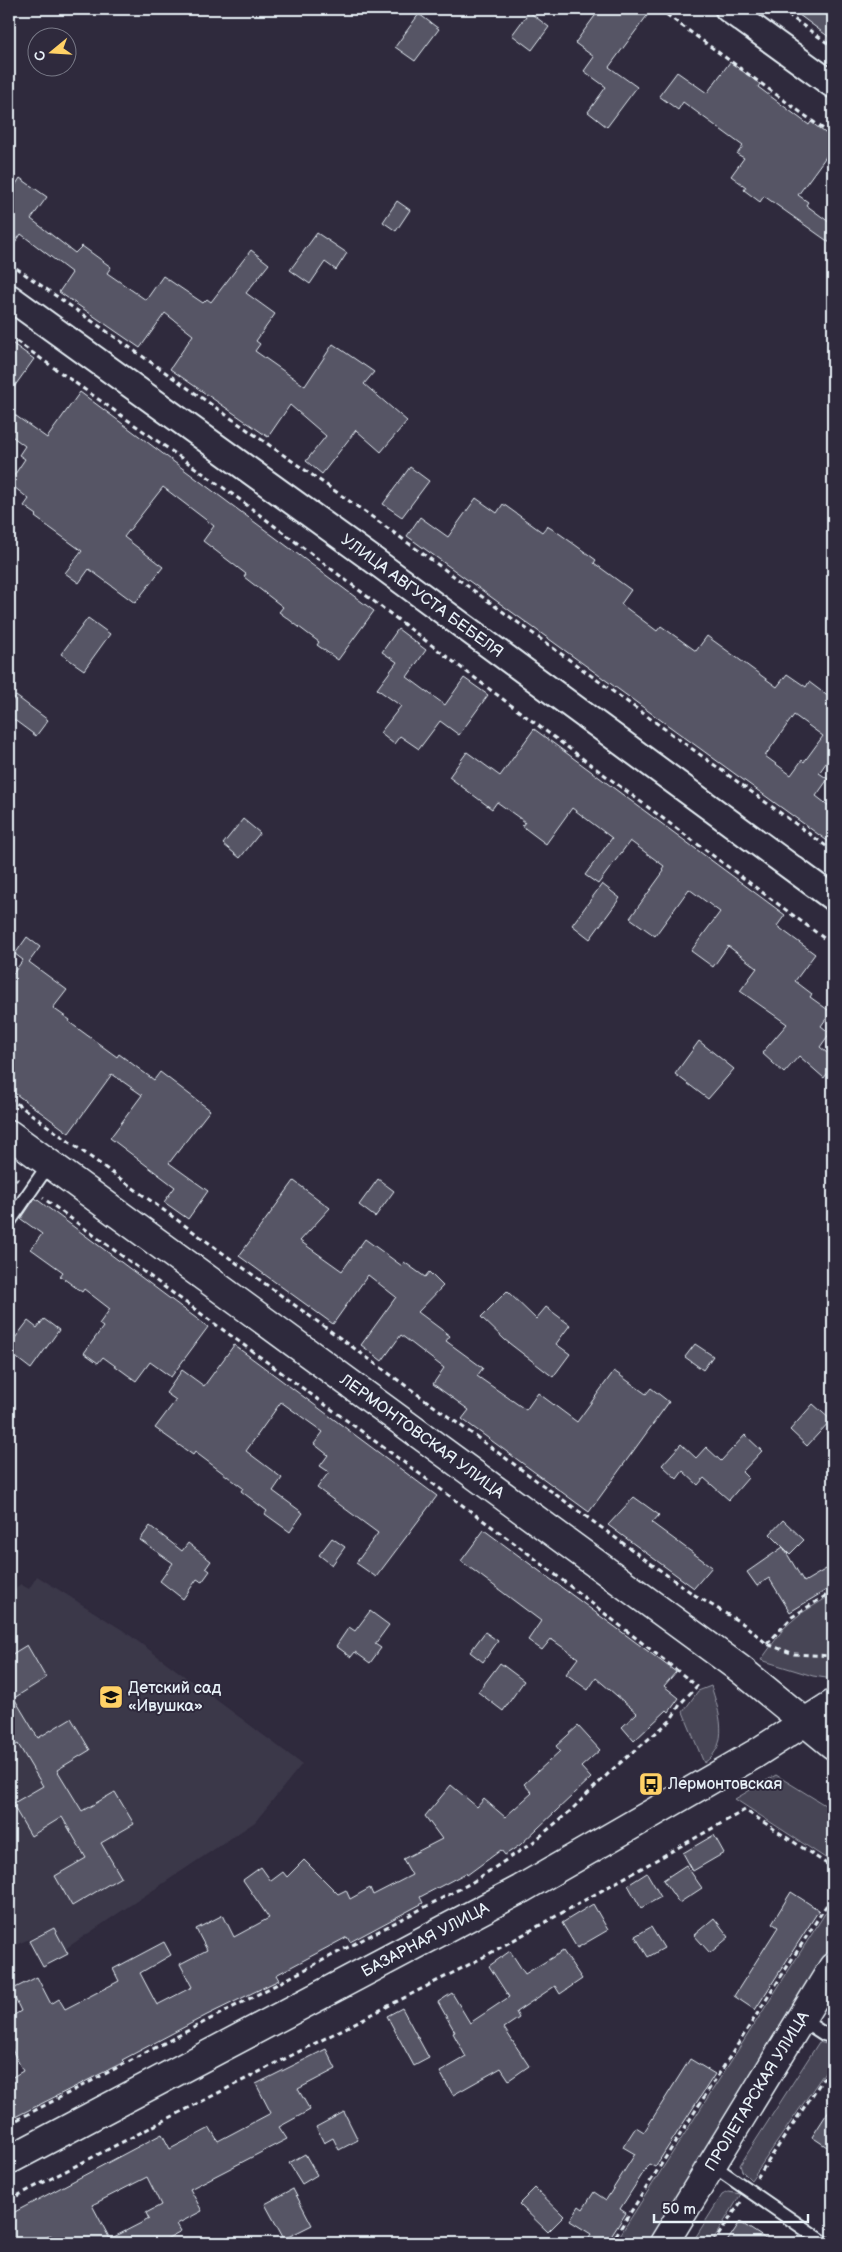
<svg xmlns="http://www.w3.org/2000/svg" width="842" height="2252" viewBox="0 0 842 2252" font-family="'Balsamiq Sans',sans-serif">
<rect width="100%" height="100%" fill="#2f2a3d"/>
<filter id="ink" filterUnits="userSpaceOnUse"><feTurbulence type="fractalNoise" baseFrequency=".02" numOctaves="2"/><feDisplacementMap in="SourceGraphic" scale="10" xChannelSelector="R" yChannelSelector="G"/><feConvolveMatrix kernelMatrix="1 2 1 2 8 2 1 2 1" color-interpolation-filters="sRGB"/></filter>
<g filter="url(#ink)">
<path fill="#3b3749" d="M 37,1576 L 124,1631 L 302,1764 L 255,1822 L 65,1949 L 54,1928 L 9,1948 L 9,1598 L 20,1584 L 29,1589 Z"/>
<g fill="#464455" stroke="#979aa6">
<path d="M 833,1594 L 833,1679 L 813,1676 L 761,1660 L 784,1628 L 800,1614 Z"/>
<path d="M 711,1686 C 719,1711 731,1745 704,1763 L 683,1712 L 698,1691 Z"/>
<path d="M 776,1775 L 833,1810 L 833,1863 L 735,1799 Z"/>
<path d="M 833,1901 L 833,1942 L 649,2243 L 615,2243 Z"/>
<path d="M 819,2042 L 833,2046 L 831,2063 L 751,2180 L 742,2171 L 740,2165 Z"/>
<path d="M 728,2192 L 741,2194 L 711,2243 L 692,2243 L 722,2195 Z"/>
</g>
<g fill="#575565" stroke="#e8f1f8" fill-rule="evenodd">
<path d="M 600,9 L 652,9 L 609,67 L 637,87 L 607,127 L 588,112 L 606,87 L 584,71 L 594,57 L 575,43 Z"/>
<path d="M 791,9 L 833,9 L 833,40 Z"/>
<path d="M 529,12 L 549,27 L 532,50 L 512,35 Z"/>
<path d="M 419,14 L 439,29 L 415,61 L 395,47 Z"/>
<path d="M 730,62 L 760,84 L 758,87 L 809,125 L 811,122 L 833,139 L 833,147 L 798,195 L 808,202 L 806,205 L 833,225 L 833,245 L 764,196 L 760,202 L 744,190 L 746,187 L 731,176 L 744,158 L 737,154 L 743,146 L 683,102 L 678,110 L 659,96 L 677,72 L 707,93 Z"/>
<path d="M 20,178 L 47,197 L 31,219 L 75,253 L 82,246 L 111,267 L 107,273 L 146,300 L 163,276 L 203,303 L 207,299 L 211,302 L 251,250 L 269,264 L 246,293 L 275,314 L 256,341 L 260,344 L 255,351 L 305,386 L 333,344 L 374,372 L 364,384 L 407,421 L 381,452 L 356,430 L 322,474 L 306,461 L 326,436 L 290,405 L 268,437 L 170,369 L 193,335 L 165,313 L 140,348 L 59,292 L 72,273 L 21,234 L 9,252 L 9,195 Z"/>
<path d="M 397,201 L 410,210 L 396,231 L 383,222 Z"/>
<path d="M 317,233 L 347,253 L 336,270 L 325,262 L 310,284 L 290,270 Z"/>
<path d="M 9,341 L 34,359 L 9,394 Z"/>
<path d="M 80,392 L 374,611 L 338,660 L 317,645 L 319,642 L 279,612 L 283,607 L 244,577 L 246,574 L 203,541 L 214,526 L 163,487 L 124,537 L 163,567 L 135,603 L 89,569 L 79,583 L 65,573 L 82,551 L 35,517 L 37,515 L 24,506 L 29,499 L 9,483 L 25,459 L 19,455 L 25,446 L 9,434 L 9,411 L 47,438 Z"/>
<path d="M 410,467 L 429,481 L 402,517 L 383,504 Z"/>
<path d="M 476,498 L 497,513 L 503,504 L 542,532 L 547,526 L 560,534 L 596,560 L 594,563 L 631,590 L 621,604 L 657,631 L 661,626 L 696,651 L 707,636 L 777,687 L 787,674 L 806,687 L 809,682 L 833,700 L 833,753 L 819,773 L 828,779 L 816,796 L 833,809 L 833,845 L 407,536 L 420,517 L 448,537 ZM 794,715 L 823,736 L 804,762 L 802,760 L 791,775 L 765,756 Z"/>
<path d="M 88,618 L 110,634 L 84,670 L 61,654 Z"/>
<path d="M 398,629 L 426,650 L 407,677 L 445,705 L 464,678 L 488,695 L 459,735 L 440,721 L 419,749 L 400,736 L 394,744 L 380,733 L 401,706 L 377,689 L 397,662 L 382,652 Z"/>
<path d="M 16,696 L 48,720 L 36,736 L 9,716 L 9,705 Z"/>
<path d="M 534,729 L 785,915 L 777,926 L 815,954 L 795,981 L 812,994 L 810,997 L 831,1012 L 821,1026 L 830,1033 L 820,1047 L 833,1058 L 833,1066 L 824,1078 L 799,1056 L 784,1073 L 762,1053 L 787,1024 L 740,991 L 757,968 L 728,946 L 713,967 L 691,951 L 720,912 L 689,889 L 655,936 L 630,918 L 664,871 L 662,869 L 664,866 L 630,841 L 598,884 L 585,875 L 612,838 L 572,808 L 546,844 L 522,826 L 525,822 L 497,802 L 492,809 L 449,777 L 467,752 L 500,776 Z"/>
<path d="M 243,819 L 260,833 L 240,858 L 223,844 Z"/>
<path d="M 602,884 L 620,898 L 590,939 L 572,925 Z"/>
<path d="M 27,937 L 40,947 L 29,962 L 67,990 L 53,1008 L 70,1020 L 69,1022 L 117,1057 L 119,1054 L 154,1080 L 160,1072 L 210,1110 L 169,1163 L 208,1191 L 188,1219 L 164,1202 L 175,1187 L 110,1138 L 142,1095 L 112,1074 L 69,1133 L 9,1089 L 9,979 L 23,960 L 15,954 Z"/>
<path d="M 699,1041 L 734,1069 L 708,1099 L 675,1074 Z"/>
<path d="M 378,1179 L 394,1191 L 375,1217 L 359,1205 Z"/>
<path d="M 294,1181 L 330,1208 L 300,1241 L 342,1271 L 365,1239 L 402,1266 L 404,1262 L 425,1277 L 429,1272 L 443,1286 L 418,1312 L 450,1336 L 446,1341 L 483,1368 L 477,1376 L 526,1410 L 538,1393 L 577,1422 L 614,1371 L 646,1394 L 651,1388 L 669,1402 L 589,1512 L 462,1419 L 469,1410 L 433,1384 L 444,1368 L 401,1335 L 382,1361 L 361,1345 L 396,1297 L 368,1275 L 333,1324 L 239,1256 Z"/>
<path d="M 35,1198 L 208,1327 L 171,1377 L 150,1362 L 136,1381 L 103,1357 L 98,1363 L 84,1353 L 103,1327 L 99,1324 L 110,1309 L 84,1289 L 82,1292 L 60,1276 L 63,1272 L 31,1249 L 42,1234 L 21,1219 Z"/>
<path d="M 507,1291 L 536,1319 L 546,1307 L 570,1325 L 556,1344 L 570,1354 L 553,1377 L 505,1340 L 481,1317 Z"/>
<path d="M 44,1319 L 59,1330 L 31,1369 L 9,1352 L 9,1346 L 28,1321 L 37,1328 Z"/>
<path d="M 695,1344 L 713,1356 L 703,1370 L 685,1357 Z"/>
<path d="M 234,1345 L 437,1496 L 376,1577 L 356,1563 L 378,1533 L 317,1488 L 329,1472 L 320,1466 L 328,1455 L 314,1444 L 323,1432 L 281,1402 L 246,1451 L 282,1478 L 273,1491 L 303,1513 L 290,1532 L 265,1514 L 267,1511 L 241,1491 L 243,1488 L 195,1452 L 193,1455 L 155,1428 L 176,1400 L 166,1393 L 182,1370 L 204,1386 Z"/>
<path d="M 813,1404 L 831,1420 L 807,1446 L 790,1430 Z"/>
<path d="M 745,1435 L 762,1451 L 742,1472 L 748,1478 L 729,1500 L 704,1478 L 698,1485 L 683,1471 L 677,1479 L 662,1465 L 681,1444 L 696,1458 L 706,1447 L 721,1461 Z"/>
<path d="M 634,1497 L 659,1515 L 652,1523 L 712,1567 L 694,1588 L 608,1525 Z"/>
<path d="M 783,1520 L 804,1540 L 790,1554 L 770,1534 Z"/>
<path d="M 150,1526 L 182,1551 L 188,1543 L 211,1561 L 206,1568 L 210,1571 L 202,1582 L 197,1579 L 183,1599 L 160,1581 L 173,1563 L 140,1540 Z"/>
<path d="M 484,1530 L 676,1672 L 664,1686 L 679,1698 L 669,1712 L 667,1710 L 634,1741 L 622,1727 L 637,1713 L 596,1678 L 588,1690 L 566,1674 L 578,1658 L 551,1639 L 542,1650 L 528,1640 L 541,1621 L 461,1561 Z"/>
<path d="M 332,1538 L 345,1547 L 332,1565 L 319,1555 Z"/>
<path d="M 783,1547 L 804,1582 L 833,1565 L 833,1586 L 790,1612 L 769,1578 L 757,1586 L 747,1572 Z"/>
<path d="M 370,1611 L 389,1625 L 375,1644 L 381,1648 L 370,1663 L 355,1652 L 351,1657 L 336,1646 L 349,1627 L 355,1631 Z"/>
<path d="M 485,1632 L 498,1641 L 483,1662 L 470,1652 Z"/>
<path d="M 27,1645 L 46,1678 L 14,1698 L 38,1738 L 71,1718 L 90,1750 L 57,1770 L 82,1811 L 115,1792 L 134,1824 L 101,1843 L 121,1877 L 72,1906 L 55,1876 L 86,1858 L 62,1817 L 31,1836 L 12,1804 L 43,1786 L 18,1744 L 9,1749 L 9,1656 Z"/>
<path d="M 500,1663 L 524,1681 L 503,1711 L 478,1692 Z"/>
<path d="M 578,1726 L 600,1750 L 581,1767 L 591,1778 L 520,1845 L 505,1855 L 501,1850 L 467,1875 L 466,1873 L 420,1897 L 423,1903 L 350,1942 L 347,1937 L 306,1959 L 276,1975 L 279,1980 L 207,2015 L 122,2060 L 124,2062 L 9,2120 L 9,2079 L 23,2071 L 9,2044 L 9,2018 L 21,2011 L 11,1990 L 37,1977 L 51,2004 L 59,1999 L 65,2009 L 119,1981 L 113,1969 L 164,1942 L 171,1955 L 140,1973 L 157,2005 L 192,1987 L 180,1964 L 207,1950 L 196,1929 L 223,1915 L 234,1937 L 269,1918 L 243,1880 L 261,1867 L 271,1881 L 283,1872 L 287,1877 L 304,1860 L 338,1894 L 346,1890 L 350,1899 L 370,1888 L 373,1895 L 412,1875 L 403,1859 L 442,1839 L 425,1816 L 451,1785 L 477,1807 L 484,1799 L 505,1817 L 532,1793 L 524,1784 L 560,1751 L 556,1746 Z"/>
<path d="M 714,1835 L 724,1853 L 693,1871 L 683,1853 Z"/>
<path d="M 686,1865 L 702,1888 L 679,1903 L 663,1880 Z"/>
<path d="M 647,1873 L 661,1897 L 641,1908 L 628,1885 Z"/>
<path d="M 791,1892 L 819,1910 L 755,2010 L 734,1996 L 778,1927 L 772,1923 Z"/>
<path d="M 593,1904 L 608,1930 L 577,1948 L 562,1923 Z"/>
<path d="M 714,1918 L 729,1937 L 710,1953 L 694,1935 Z"/>
<path d="M 651,1927 L 664,1948 L 648,1957 L 635,1936 Z"/>
<path d="M 54,1928 L 68,1954 L 43,1967 L 29,1941 Z"/>
<path d="M 510,1951 L 525,1974 L 563,1951 L 582,1979 L 560,1994 L 555,1986 L 516,2012 L 519,2018 L 504,2028 L 529,2066 L 509,2080 L 501,2068 L 453,2095 L 440,2072 L 466,2057 L 453,2033 L 455,2032 L 438,2002 L 452,1993 L 470,2023 L 509,1997 L 489,1966 Z"/>
<path d="M 402,2008 L 429,2058 L 414,2066 L 387,2016 Z"/>
<path d="M 326,2049 L 336,2069 L 298,2089 L 310,2110 L 279,2127 L 287,2139 L 190,2189 L 202,2211 L 177,2224 L 181,2231 L 159,2243 L 55,2243 L 51,2235 L 36,2243 L 9,2243 L 9,2215 L 162,2134 L 170,2149 L 210,2128 L 218,2141 L 271,2113 L 256,2084 ZM 147,2177 L 161,2205 L 146,2213 L 149,2219 L 110,2239 L 92,2205 Z"/>
<path d="M 690,2059 L 715,2074 L 655,2167 L 649,2164 L 620,2209 L 626,2213 L 607,2243 L 585,2243 L 591,2234 L 570,2221 L 579,2206 L 583,2209 L 594,2192 L 606,2200 L 635,2154 L 623,2147 L 636,2127 L 644,2132 Z"/>
<path d="M 833,2104 L 833,2151 L 812,2137 Z"/>
<path d="M 344,2112 L 358,2140 L 339,2150 L 333,2138 L 324,2143 L 316,2127 Z"/>
<path d="M 305,2154 L 317,2175 L 302,2184 L 289,2163 Z"/>
<path d="M 535,2188 L 564,2216 L 548,2232 L 519,2204 Z"/>
<path d="M 293,2189 L 312,2225 L 284,2239 L 265,2204 Z"/>
<path d="M 740,2222 L 772,2243 L 726,2243 Z"/>
</g>
<g fill="none" stroke-linecap="round" stroke-linejoin="round">
<defs>
<g id="lane">
<path d="M 9,1222 L 49,1164"/>
<path d="M 801,2019 L 824,2034 L 833,2037"/>
<path d="M 712,2165 L 825,2243"/>
</g>
<g id="street">
<path d="M 728,9 L 833,85"/>
<path id="s1" d="M 9,297 L 372,559 L 833,898"/>
</g>
<g id="secondary">
<path id="s2" d="M 9,1134 L 740,1669 L 833,1745"/>
<path id="s3" d="M 9,2160 L 521,1889 L 755,1754 L 833,1704"/>
</g>
<g id="primary">
<path id="s4" d="M 664,2243 L 833,1967"/>
</g>
</defs>
<use href="#lane" stroke="#e8f1f8" stroke-width="16"/>
<use href="#street" stroke="#e8f1f8" stroke-width="29"/>
<use href="#secondary" stroke="#e8f1f8" stroke-width="31"/>
<use href="#primary" stroke="#e8f1f8" stroke-width="31"/>
<g stroke="#e8f1f8" stroke-width="3" stroke-dasharray="5 4" stroke-linecap="butt">
<path d="M 659,9 L 833,136"/>
<path d="M 780,9 L 833,47"/>
<path d="M 9,263 L 375,519 L 833,851"/>
<path d="M 9,336 L 235,496 L 492,691 L 833,945"/>
<path d="M 9,1098 L 693,1594 L 745,1625 L 767,1644 L 794,1654 L 833,1656"/>
<path d="M 9,1173 L 18,1180"/>
<path d="M 767,1644 L 792,1617 L 833,1591"/>
<path d="M 9,2124 L 471,1883 L 532,1843 L 569,1812 L 613,1769 L 670,1721 L 681,1703 L 697,1686 L 529,1554 L 43,1198"/>
<path d="M 757,2178 L 833,2064"/>
<path d="M 9,2200 L 478,1960 L 745,1810 L 833,1868"/>
<path d="M 611,2243 L 833,1895"/>
<path d="M 713,2243 L 741,2202"/>
</g>
<use href="#lane" stroke="#2f2a3d" stroke-width="12"/>
<use href="#street" stroke="#2f2a3d" stroke-width="25"/>
<use href="#secondary" stroke="#2f2a3d" stroke-width="28"/>
<use href="#primary" stroke="#2f2a3d" stroke-width="28"/>
</g>
</g>
<defs>
<symbol id="school-square" viewBox="-11 -11 22 22"><rect x="-9" y="-9" width="18" height="18" rx="4" fill="#ffd166" stroke="#2f2a3d"/><path d="M0-5L7-2L0 1L-7-2ZM-4 1L0 2.5L4 1V4Q0 6-4 4Z" fill="#111"/></symbol>
<symbol id="bus-square" viewBox="-11 -11 22 22"><rect x="-9" y="-9" width="18" height="18" rx="4" fill="#ffd166" stroke="#2f2a3d"/><path d="M-5-6H5V4H4V6H2V4H-2V6H-4V4H-5ZM-3.5-4V0h7V-4ZM-3.5 1.2v1.5H-2V1.2ZM2 1.2v1.5H3.5V1.2Z" fill="#111"/></symbol>
</defs>
<g fill-rule="evenodd">
<use href="#school-square" x="97" y="1683" width="28" height="28"/>
<use href="#bus-square" x="637" y="1770" width="28" height="28"/>
</g>
<g text-anchor="middle" dominant-baseline="central" stroke-width="4" stroke-linejoin="round" paint-order="stroke">
<g font-size="16" fill="#e8f1f8" stroke="#2f2a3d">
<text stroke="none"><textPath href="#s1" startOffset="510">УЛИЦА АВГУСТА БЕБЕЛЯ</textPath></text>
<text stroke="none"><textPath href="#s2" startOffset="512">ЛЕРМОНТОВСКАЯ УЛИЦА</textPath></text>
<text stroke="none"><textPath href="#s3" startOffset="471">БАЗАРНАЯ УЛИЦА</textPath></text>
<text stroke="none"><textPath href="#s4" startOffset="178">ПРОЛЕТАРСКАЯ УЛИЦА</textPath></text>
</g>
<g font-size="16" fill="#e8f1f8" stroke="#2f2a3d" text-anchor="start">
<text x="128" y="1688">Детский сад<tspan x="128" dy="18">«Ивушка»</tspan></text>
<text x="668" y="1784">Лермонтовская</text>
</g>
</g>
<rect width="842" height="2252" fill="none" stroke="#2f2a3d" stroke-width="30"/>
<rect x="15" y="15" width="812" height="2222" fill="none" stroke="#e8f1f8" stroke-width="2" filter="url(#ink)"/>
<g transform="translate(52 52) rotate(252)"><circle r="24" fill="#2f2a3d" stroke="#797a88"/>
<path d="M0-4L9 19L0 12L-9 19Z" fill="#ffd166"/>
<text y="-8" font-size="14" font-weight="bold" text-anchor="middle" fill="#e8f1f8">С</text>
</g>
<path d="M654 2214v8h154v-8" fill="none" stroke="#e8f1f8" stroke-width="2.5"/>
<text x="662" y="2214" font-size="15" fill="#e8f1f8" stroke="#2f2a3d" stroke-width="4" paint-order="stroke">50 m</text>
</svg>
